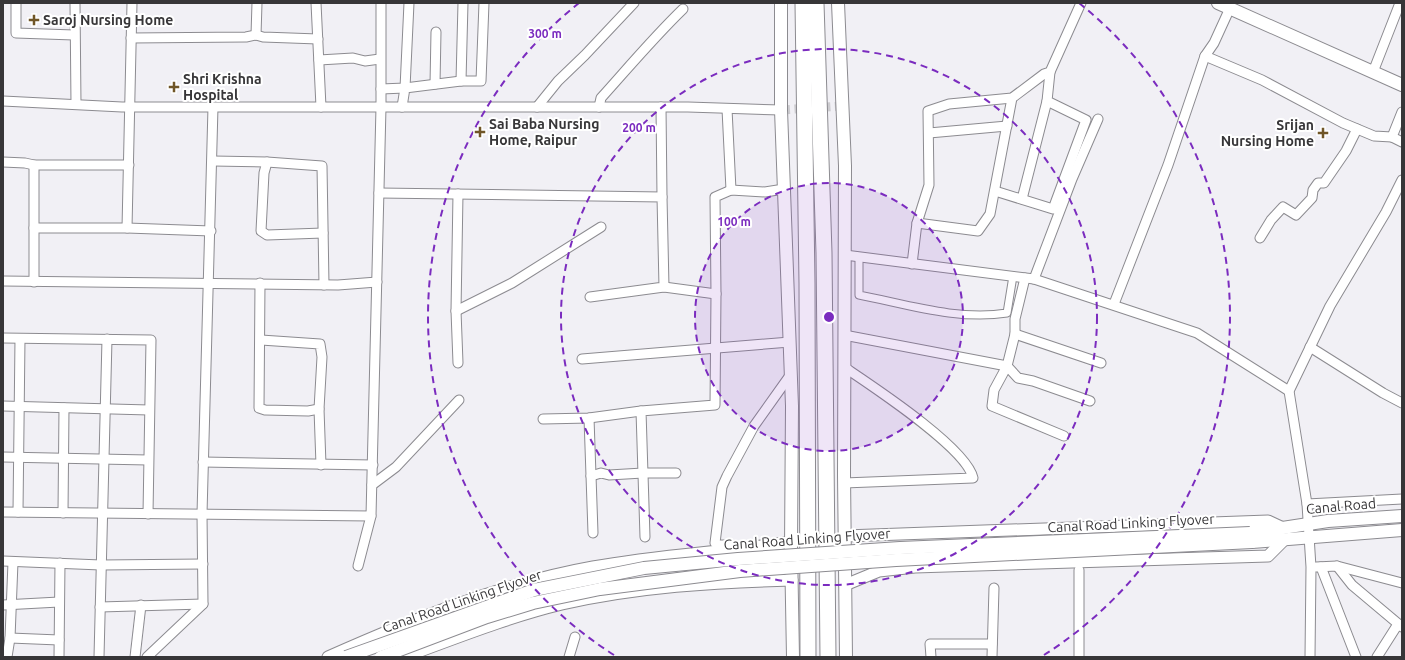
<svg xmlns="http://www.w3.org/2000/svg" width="1405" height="660" viewBox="0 0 1405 660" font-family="Ubuntu,sans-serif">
<rect width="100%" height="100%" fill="#f1f0f5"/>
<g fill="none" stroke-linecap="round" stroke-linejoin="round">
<path stroke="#cccbcf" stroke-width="9" stroke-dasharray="9 4.5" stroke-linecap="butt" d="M 781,110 L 841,106"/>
<defs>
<path id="pedestrian" d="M 859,257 L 859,295 C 906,304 958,321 1007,313 L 1013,276"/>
<g id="minor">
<path d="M 16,3 L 16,33 L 74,35"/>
<path d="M 75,3 L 76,104"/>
<path d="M 316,3 L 321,107"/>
<path d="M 463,3 L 461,81 L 481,81 L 484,3"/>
<path d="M 256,35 L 257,3"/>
<path d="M 131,38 L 246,37 L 256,35 L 263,37 L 318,39"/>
<path d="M 1205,56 L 1262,80 L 1343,123 L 1374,136 L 1392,137"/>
<path d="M 319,60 L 353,58 L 365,61 L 380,59"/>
<path d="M 1373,72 L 1400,3"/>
<path d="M 435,84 L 436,32"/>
<path d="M 381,89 L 405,88 L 409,3"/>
<path d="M 3,101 L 122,107 L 688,107 L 781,110"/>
<path d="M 402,107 L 405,88 L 461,81"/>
<path d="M 537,107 L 558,81 L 585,55 L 634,3"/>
<path d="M 599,107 L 601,98 C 628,68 654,37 683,9"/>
<path d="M 661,107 L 662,197"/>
<path d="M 727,109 L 731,190"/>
<path d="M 1402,112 L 1392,137 L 1402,142"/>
<path d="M 929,133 L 1007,126"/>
<path d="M 213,161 L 267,162 L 322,166 L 324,285"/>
<path d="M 3,162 L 25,163 L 34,165 L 129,165"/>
<path d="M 267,162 L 264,173 L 261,231 L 267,235 L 323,233"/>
<path d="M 995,191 L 1053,209 L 1086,120 L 1047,101 L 1050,72"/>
<path d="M 379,193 L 662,197 L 664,287 L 590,297"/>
<path d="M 458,194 L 456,311 L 458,363"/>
<path d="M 1022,199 L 1047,101"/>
<path d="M 917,223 L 978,231 L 990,214 L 1012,98"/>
<path d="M 34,228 L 127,228 L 211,231"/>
<path d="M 127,228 L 132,3"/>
<path d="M 1260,238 L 1271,220 L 1283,207 L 1296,215 L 1312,198 L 1313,190 L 1318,183 L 1324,183 L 1346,151 L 1357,129"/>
<path d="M 845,255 L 1034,279 L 1197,333 L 1289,391"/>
<path d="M 912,264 L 917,223 L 929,185 L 928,111 L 949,104 L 1012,98 L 1044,74 L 1050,72 L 1081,3"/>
<path d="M 1025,278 L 1015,319 L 1015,334 L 1007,366 L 994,390 L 992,406 L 1064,436"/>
<path d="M 1034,279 L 1072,179 L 1098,119"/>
<path d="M 3,281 L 338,285 L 377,282"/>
<path d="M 34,282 L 34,165"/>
<path d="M 260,283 L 259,408 L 265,410 L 308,411 L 319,409"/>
<path d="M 716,294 L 715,197 L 731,190 L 765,192 L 784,189"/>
<path d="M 1114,304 L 1168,165 L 1205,56 L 1214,43 L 1230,8"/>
<path d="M 456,311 L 512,283 L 601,227"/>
<path d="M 1015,334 L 1101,363"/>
<path d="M 844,335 L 1007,366 L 1018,378 L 1033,381 L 1090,401"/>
<path d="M 3,338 L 151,340 L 148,514"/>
<path d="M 261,340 L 320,344 L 322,357 L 319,409 L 321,465"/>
<path d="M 1310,347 L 1383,393 L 1402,403"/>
<path d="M 582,359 L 790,342"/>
<path d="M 3,406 L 149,410"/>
<path d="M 589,418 L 593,533"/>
<path d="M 543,419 L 589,418 L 641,411"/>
<path d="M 3,457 L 148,460"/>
<path d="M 203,462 L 373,465"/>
<path d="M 591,476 L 601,473 L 609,475 L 643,473 L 676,473"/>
<path d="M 844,483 L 973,478 C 967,448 872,386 844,367"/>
<path d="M 372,485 L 396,467 L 459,400"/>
<path d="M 1307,504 L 1402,499"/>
<path d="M 3,512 L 371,516 L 381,107 L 381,3"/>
<path d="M 18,512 L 20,339"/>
<path d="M 63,513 L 64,408"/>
<path d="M 645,537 L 641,411 L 715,405 L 716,294 L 664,287"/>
<path d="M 730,545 L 718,545 L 715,543 L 722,487 L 727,476 L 754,426 L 791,374"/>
<path d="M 3,561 L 101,565 L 203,564"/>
<path d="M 358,566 L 371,516"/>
<path d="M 1337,566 L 1352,585 L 1402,627"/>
<path d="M 1316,567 L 1337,566 L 1402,583"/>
<path d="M 1321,567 L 1356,657"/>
<path d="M 1079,570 L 1079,657"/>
<path d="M 3,605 L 59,602"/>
<path d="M 100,607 L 203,604"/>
<path d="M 10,638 L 59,640"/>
<path d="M 7,657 L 10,638 L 13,562"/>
<path d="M 59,657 L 60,563"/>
<path d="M 99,657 L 107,339"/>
<path d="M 135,657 L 141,605"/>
<path d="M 147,657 L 203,604 L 202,514 L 213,107"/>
<path d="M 569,657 L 575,637"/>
<path d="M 931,657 L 930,644 L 992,644"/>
<path d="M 992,657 L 994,588"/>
<path d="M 1310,657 L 1311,567 L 1307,504 L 1289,391 L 1330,306 L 1386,212 L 1402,180"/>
<path d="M 1377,657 L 1398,624"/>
</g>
<g id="tertiary">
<path d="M 845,536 L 1268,521 L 1283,528"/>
<path d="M 845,585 L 879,571 L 915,567 L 1268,556 L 1284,540"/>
<path d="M 328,657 C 411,620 503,583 593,567 C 658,555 725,552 791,542"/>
<path d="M 404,657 C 456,638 508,617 562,604 C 637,587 715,582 792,580"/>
</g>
<g id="secondary">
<path d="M 781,3 L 781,110 L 792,406 L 791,548 L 793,657"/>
<path d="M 838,3 L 845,166 L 844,475 L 846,657"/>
<path d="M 1218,3 L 1402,85"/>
<path d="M 1250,533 L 1328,521 L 1402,516"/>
<path d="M 1252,542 L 1402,530"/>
</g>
<g id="trunk">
<path d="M 803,3 L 807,283 L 808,657"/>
<path d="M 816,3 L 824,253 L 828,657"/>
</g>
</defs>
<use href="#pedestrian" stroke="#8c8b90" stroke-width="9"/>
<use href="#minor" stroke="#8c8b90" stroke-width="11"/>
<use href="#tertiary" stroke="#8c8b90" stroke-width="13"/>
<use href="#secondary" stroke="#8c8b90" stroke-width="14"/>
<use href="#trunk" stroke="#8c8b90" stroke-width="17"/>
<use href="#pedestrian" stroke="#fff" stroke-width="7"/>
<use href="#minor" stroke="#fff" stroke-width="9"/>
<use href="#tertiary" stroke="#fff" stroke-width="11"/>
<use href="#secondary" stroke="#fff" stroke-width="12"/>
<use href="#trunk" stroke="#fff" stroke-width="15"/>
<defs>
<g id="secondary-bridge">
<path d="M 346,657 L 534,590 L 644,568 L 738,559 L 900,548 L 1250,533"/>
<path d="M 381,657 L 487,617 L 533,603 L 600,589 L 740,571 L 896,560 L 1252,542"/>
</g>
</defs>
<use href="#secondary-bridge" stroke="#8c8b90" stroke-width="14" stroke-linecap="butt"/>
<use href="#secondary-bridge" stroke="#fff" stroke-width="12"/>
</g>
<circle cx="829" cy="317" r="134" fill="#7b2cbf" fill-opacity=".12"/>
<g fill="none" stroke="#7b2cbf" stroke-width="2" stroke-dasharray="7 5">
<circle cx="829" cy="317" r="134"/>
<circle cx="829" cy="317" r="268"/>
<path d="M614 655A401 401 0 0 1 579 3M1079 3A401 401 0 0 1 1044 655"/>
</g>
<g fill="#705627" stroke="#fff" stroke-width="1.5">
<path d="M32 14h4v4h4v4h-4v4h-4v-4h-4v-4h4z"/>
<path d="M172 81h4v4h4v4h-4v4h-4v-4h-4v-4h4z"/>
<path d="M478 126h4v4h4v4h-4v4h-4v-4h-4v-4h4z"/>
<path d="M1321 127h4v4h4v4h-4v4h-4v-4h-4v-4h4z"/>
</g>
<g text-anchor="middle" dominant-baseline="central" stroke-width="4" stroke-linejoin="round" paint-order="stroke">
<g font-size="14" font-weight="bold" fill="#373638" stroke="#fff" text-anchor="start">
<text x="43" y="20">Saroj Nursing Home</text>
<text x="183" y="79">Shri Krishna<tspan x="183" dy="16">Hospital</tspan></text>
<text x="489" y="124">Sai Baba Nursing<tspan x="489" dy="16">Home, Raipur</tspan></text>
<text x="1314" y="125" text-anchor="end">Srijan<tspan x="1314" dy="16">Nursing Home</tspan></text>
</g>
<g font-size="14" fill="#373638" stroke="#fff">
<text transform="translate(1341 506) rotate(-5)">Canal Road</text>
<text transform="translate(1131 523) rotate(-3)">Canal Road Linking Flyover</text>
<text transform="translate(807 539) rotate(-4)">Canal Road Linking Flyover</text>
<text transform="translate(462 601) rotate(-19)">Canal Road Linking Flyover</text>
</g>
</g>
<circle cx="829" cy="317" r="6" fill="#7b2cbf" stroke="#fff" stroke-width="2"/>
<g font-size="12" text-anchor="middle" font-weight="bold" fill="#7b2cbf" stroke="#fff" stroke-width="4" stroke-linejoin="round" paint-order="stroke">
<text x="545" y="38">300 m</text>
<text x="639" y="132">200 m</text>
<text x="734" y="226">100 m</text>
</g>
<rect width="1405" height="660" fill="none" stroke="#373638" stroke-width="8"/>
</svg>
